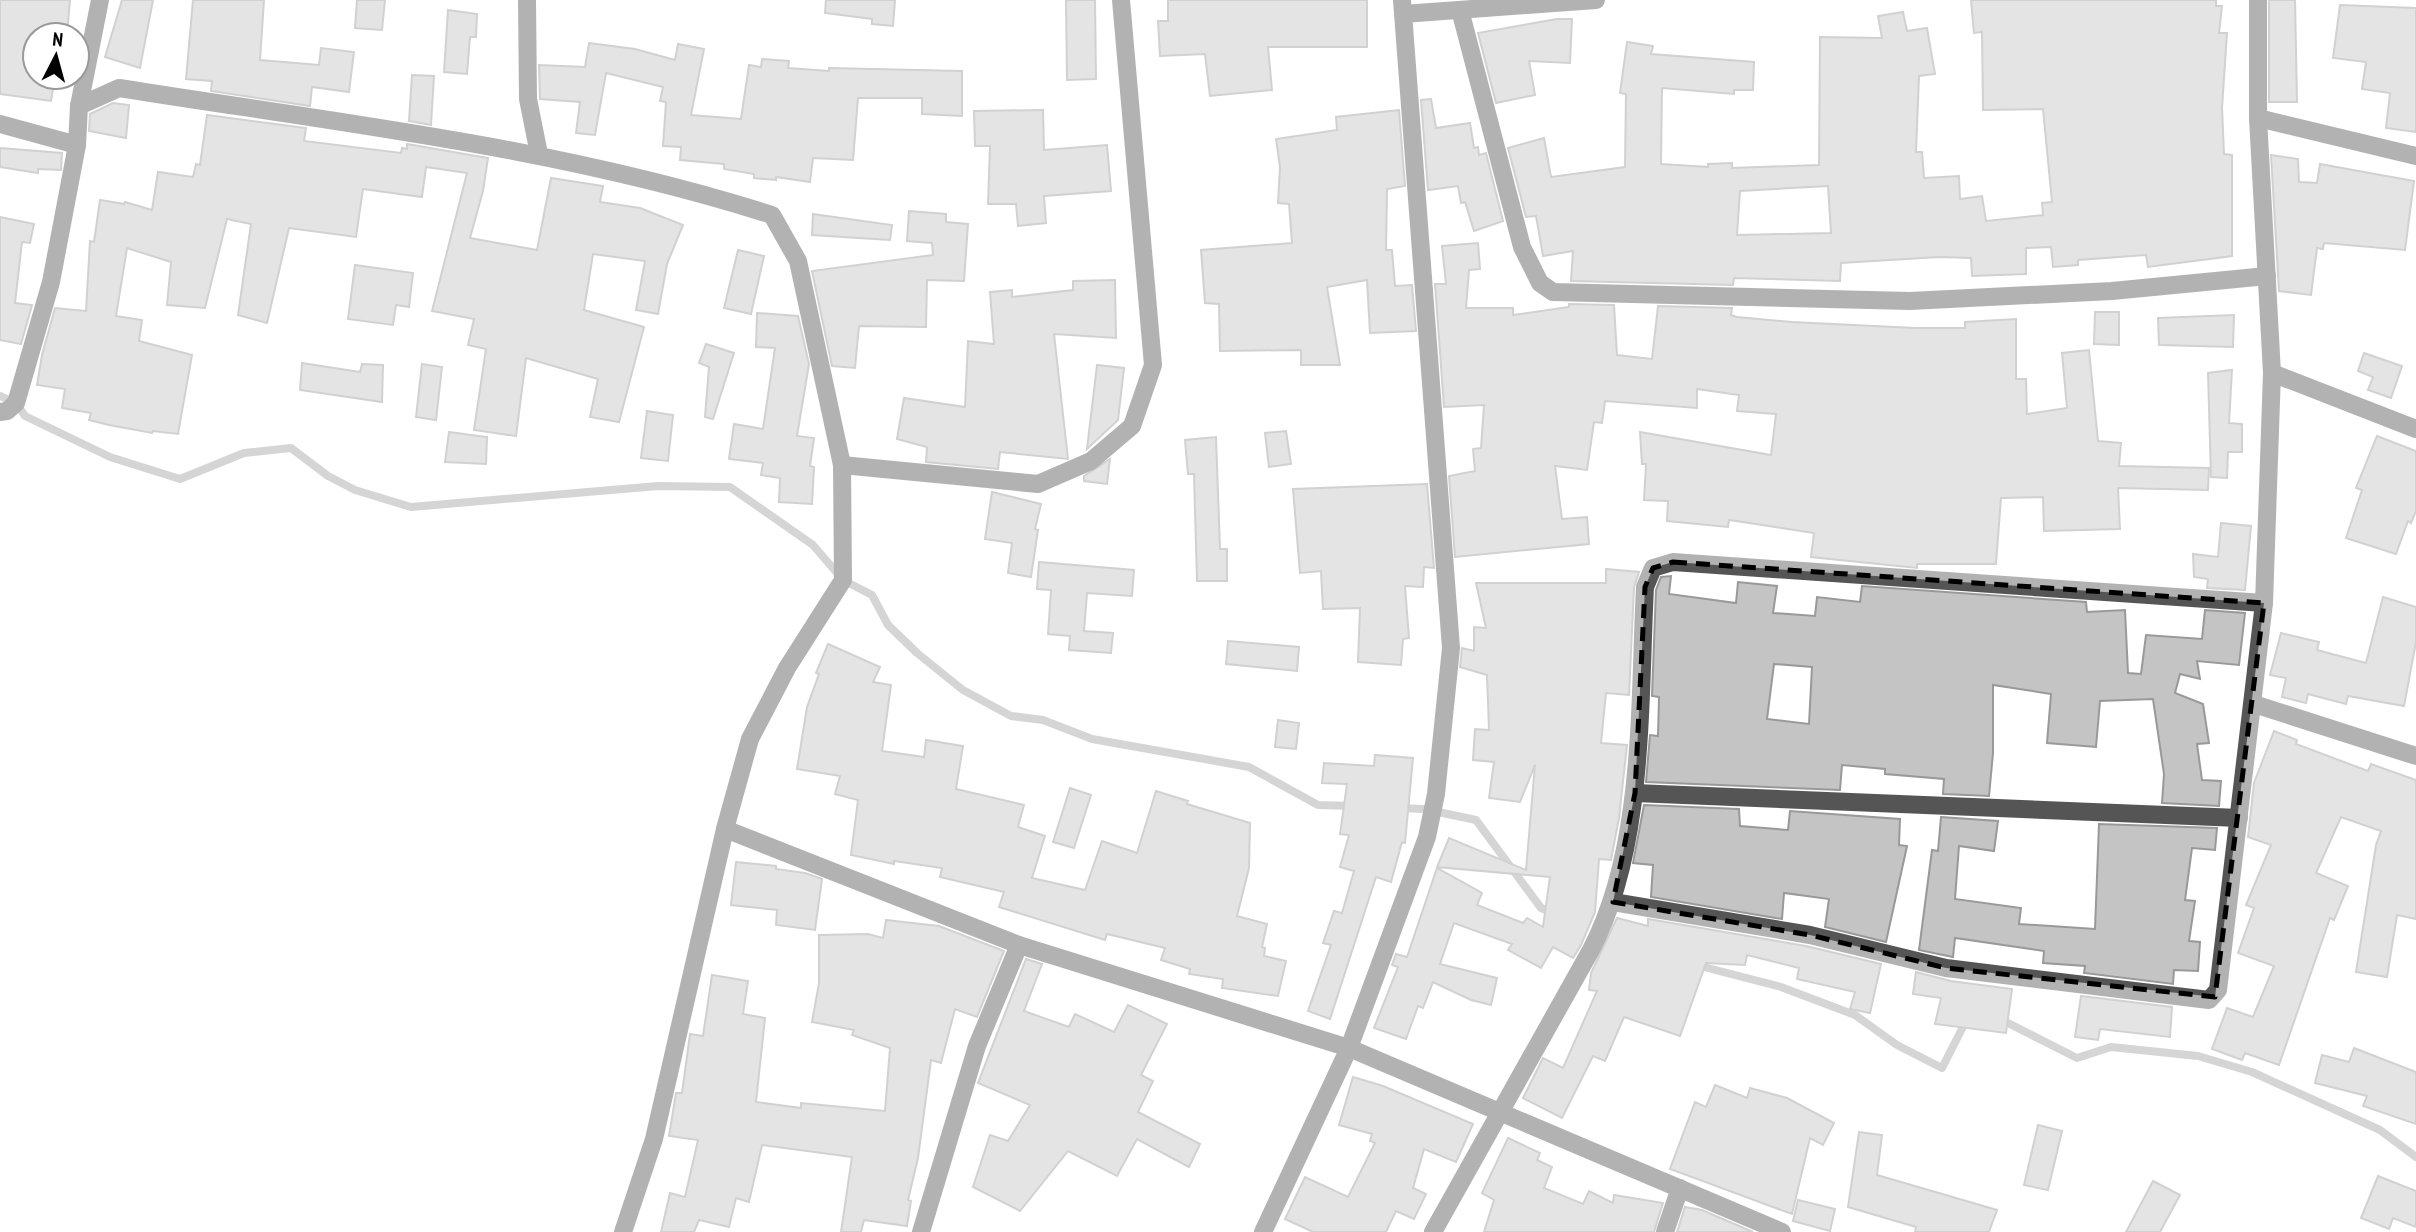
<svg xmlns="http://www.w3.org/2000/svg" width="2416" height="1232" viewBox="0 0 2416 1232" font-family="'PT Sans Narrow',sans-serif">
<rect width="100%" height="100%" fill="#fff"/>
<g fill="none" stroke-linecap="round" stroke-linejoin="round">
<g stroke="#a3a3a3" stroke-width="8">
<path d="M 0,396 L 16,403 L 25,416 L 110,457 L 180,479 L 244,453 L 291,448 L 328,476 L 355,490 L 411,507 L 658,486 L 730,487 L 813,545 L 843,580 L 872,595 L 888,625 L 917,653 L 963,690 L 1011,716 L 1043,720 L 1092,739 L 1249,767 L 1318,805 L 1353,806"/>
<path d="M 1398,808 L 1424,809 L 1476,820 L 1541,908 L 1555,914"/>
<path d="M 1696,965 L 1781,987 L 1855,1015 L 1897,1045 L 1942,1068 L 1966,1021"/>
<path d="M 2000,1019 L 2077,1058 L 2111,1047 L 2198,1056 L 2252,1072 L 2380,1130 L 2416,1157"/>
</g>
</g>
<g fill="#c4c4c4" stroke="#999" stroke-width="2" fill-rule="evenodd">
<path d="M 0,0 L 70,0 L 67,35 L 35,35 L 35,77 L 55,77 L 51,101 L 0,94 Z"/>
<path d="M 122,0 L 153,0 L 140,68 L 105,57 Z"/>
<path d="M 193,0 L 264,0 L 260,60 L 319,65 L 321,48 L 354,52 L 349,92 L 312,87 L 310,106 L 211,91 L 212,81 L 186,79 Z"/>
<path d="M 357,0 L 385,0 L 382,30 L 355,28 Z"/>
<path d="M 826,0 L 895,0 L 893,26 L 872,24 L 872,19 L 825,13 Z"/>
<path d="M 1066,0 L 1095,0 L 1096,79 L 1067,80 Z"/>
<path d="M 1168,0 L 1367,0 L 1367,47 L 1268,47 L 1272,90 L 1210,96 L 1205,54 L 1160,56 L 1158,21 L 1168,21 Z"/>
<path d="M 1971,0 L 2216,0 L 2216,6 L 2222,6 L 2219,33 L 2227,33 L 2222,108 L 2224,154 L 2232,155 L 2232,256 L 2148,267 L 2146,255 L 2078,260 L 2078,265 L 2053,267 L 2051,247 L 2026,248 L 2026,274 L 1972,276 L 1971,258 L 1939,257 L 1841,263 L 1840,281 L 1734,278 L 1733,285 L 1571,281 L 1573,251 L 1543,256 L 1536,216 L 1526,217 L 1508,148 L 1544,138 L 1551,177 L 1625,167 L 1626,94 L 1620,93 L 1627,42 L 1653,46 L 1651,54 L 1754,62 L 1753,90 L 1734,90 L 1734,94 L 1662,88 L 1661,164 L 1708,167 L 1708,164 L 1732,163 L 1732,168 L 1819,165 L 1820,37 L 1882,38 L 1878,16 L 1903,12 L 1907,31 L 1927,28 L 1935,74 L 1919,76 L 1916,152 L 1922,152 L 1924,178 L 1959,176 L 1960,199 L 1982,196 L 1986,221 L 2043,215 L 2042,203 L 2052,202 L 2043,109 L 1983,110 L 1982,32 L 1974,33 ZM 1828,186 L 1831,233 L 1737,235 L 1740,191 Z"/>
<path d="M 2269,0 L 2295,0 L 2297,102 L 2269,102 Z"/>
<path d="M 2340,5 L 2416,8 L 2416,132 L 2386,128 L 2390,93 L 2362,89 L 2366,62 L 2333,58 Z"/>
<path d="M 448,10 L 477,14 L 476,37 L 470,37 L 467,74 L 444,72 Z"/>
<path d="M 1557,19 L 1572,19 L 1570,63 L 1529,61 L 1535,95 L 1496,103 L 1478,33 Z"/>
<path d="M 589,43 L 635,49 L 675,60 L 678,44 L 704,49 L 691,115 L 741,119 L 749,65 L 761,67 L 762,59 L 789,61 L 788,68 L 829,71 L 829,68 L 962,71 L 962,116 L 922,114 L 922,98 L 858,98 L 853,160 L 813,158 L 810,182 L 776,177 L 776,180 L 754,178 L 754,174 L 724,169 L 724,164 L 680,160 L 681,147 L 663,146 L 666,102 L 660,101 L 663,87 L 606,73 L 595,135 L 576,133 L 580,102 L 540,99 L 539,65 L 585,67 Z"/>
<path d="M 412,75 L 434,76 L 431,125 L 409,121 Z"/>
<path d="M 1431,99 L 1436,128 L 1470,123 L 1474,148 L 1478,147 L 1479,155 L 1486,153 L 1503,221 L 1474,231 L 1465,202 L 1461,203 L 1458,186 L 1428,190 L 1421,100 Z"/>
<path d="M 113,103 L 129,105 L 126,138 L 89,131 L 90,114 Z"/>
<path d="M 1043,110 L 1044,150 L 1107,145 L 1111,191 L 1044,196 L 1046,223 L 1018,226 L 1016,204 L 988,204 L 990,146 L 975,146 L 974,111 Z"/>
<path d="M 1399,110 L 1405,186 L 1387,189 L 1386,250 L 1392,250 L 1395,286 L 1412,285 L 1416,331 L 1370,333 L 1367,280 L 1327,287 L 1340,365 L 1301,365 L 1301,350 L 1220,351 L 1219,304 L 1205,303 L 1201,250 L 1292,243 L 1289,204 L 1278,203 L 1280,167 L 1276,139 L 1337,130 L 1336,117 Z"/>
<path d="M 207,115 L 306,128 L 304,141 L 401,153 L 402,148 L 407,149 L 407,144 L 488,158 L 483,191 L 470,238 L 537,250 L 551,178 L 603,186 L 600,202 L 640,208 L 683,225 L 667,264 L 658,314 L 636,310 L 645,261 L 593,254 L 584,310 L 644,327 L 619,422 L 590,417 L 598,379 L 526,358 L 516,436 L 474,430 L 486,349 L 468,345 L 474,319 L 432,311 L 467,173 L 426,167 L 422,197 L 363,189 L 356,237 L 289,228 L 267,323 L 238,315 L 251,224 L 227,219 L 205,308 L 167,305 L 171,262 L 127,248 L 116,316 L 142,320 L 139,341 L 192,355 L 178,434 L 153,431 L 152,433 L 109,425 L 89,420 L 91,413 L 62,408 L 65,389 L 37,385 L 42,355 L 55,308 L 86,311 L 90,241 L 94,242 L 100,200 L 124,204 L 125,202 L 152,210 L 158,172 L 193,177 L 196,164 L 200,165 Z"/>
<path d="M 0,148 L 62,153 L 61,170 L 38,169 L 38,173 L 0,167 Z"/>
<path d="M 2271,155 L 2298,159 L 2299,182 L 2317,183 L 2320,164 L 2414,181 L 2405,250 L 2324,243 L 2323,249 L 2317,248 L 2311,295 L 2279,291 Z"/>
<path d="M 909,211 L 946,214 L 946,222 L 968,224 L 964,281 L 927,280 L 926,327 L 859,326 L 855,368 L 832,366 L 812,271 L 933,255 L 932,243 L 907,241 Z"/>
<path d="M 813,214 L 892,225 L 890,240 L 812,235 Z"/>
<path d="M 0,217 L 34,224 L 30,243 L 22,242 L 15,303 L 32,305 L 21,344 L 0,340 Z"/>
<path d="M 1478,243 L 1480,269 L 1469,270 L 1466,308 L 1513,308 L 1513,315 L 1569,307 L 1569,304 L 1614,305 L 1617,355 L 1652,359 L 1658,306 L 1732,308 L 1731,315 L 1737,317 L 1792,322 L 1915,328 L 1965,328 L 1965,322 L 2016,319 L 2016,379 L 2026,379 L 2027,414 L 2067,408 L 2062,353 L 2089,350 L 2098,441 L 2121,443 L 2119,466 L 2209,468 L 2208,490 L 2118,488 L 2120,529 L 2044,531 L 2043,497 L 2001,498 L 1996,564 L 1917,564 L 1917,568 L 1811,557 L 1814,533 L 1729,520 L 1728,527 L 1667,521 L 1668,501 L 1644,500 L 1646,464 L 1642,464 L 1640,432 L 1771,455 L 1776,414 L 1737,411 L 1739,395 L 1697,389 L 1697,408 L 1605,401 L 1602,423 L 1594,422 L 1587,470 L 1555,466 L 1562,519 L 1587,517 L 1589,544 L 1455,557 L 1449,476 L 1475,471 L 1473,449 L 1481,448 L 1484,405 L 1444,407 L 1435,284 L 1446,284 L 1442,246 Z"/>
<path d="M 738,250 L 764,256 L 751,314 L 724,308 Z"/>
<path d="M 355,265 L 413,273 L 409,307 L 396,305 L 393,325 L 348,319 Z"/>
<path d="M 1115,280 L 1116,338 L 1054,334 L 1068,459 L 1000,452 L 998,469 L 926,462 L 927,447 L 897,439 L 904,398 L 965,407 L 968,341 L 994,344 L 990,292 L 1012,290 L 1012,297 L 1073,290 L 1073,281 Z"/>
<path d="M 2095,312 L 2119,312 L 2119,345 L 2094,344 Z"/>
<path d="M 757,313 L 798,316 L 809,364 L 797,436 L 814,438 L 810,466 L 814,467 L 812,504 L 779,502 L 780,478 L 761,475 L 763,463 L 729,459 L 734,424 L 763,429 L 775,348 L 756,347 Z"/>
<path d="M 2234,315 L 2233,347 L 2159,345 L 2158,318 Z"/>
<path d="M 706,344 L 734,353 L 713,419 L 705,417 L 709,367 L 699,363 Z"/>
<path d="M 2364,353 L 2402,366 L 2391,398 L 2368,390 L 2373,377 L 2358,371 Z"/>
<path d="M 302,363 L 360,372 L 362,364 L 383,365 L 382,402 L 300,390 Z"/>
<path d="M 422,364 L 442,367 L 436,420 L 416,417 Z"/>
<path d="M 1097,365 L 1124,368 L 1118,420 L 1087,449 Z"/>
<path d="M 2232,370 L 2229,423 L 2242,424 L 2242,452 L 2228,452 L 2227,478 L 2211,477 L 2208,373 Z"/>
<path d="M 647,411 L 673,415 L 668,461 L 641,458 Z"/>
<path d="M 1286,431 L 1291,464 L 1269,467 L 1265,433 Z"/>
<path d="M 449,432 L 487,437 L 486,464 L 445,462 Z"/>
<path d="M 2377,436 L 2416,451 L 2416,511 L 2411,523 L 2408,521 L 2396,554 L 2346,538 L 2362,490 L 2356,488 Z"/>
<path d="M 1216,437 L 1220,549 L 1227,549 L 1227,581 L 1197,581 L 1194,474 L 1188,474 L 1185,440 Z"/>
<path d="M 1110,459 L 1107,484 L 1084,481 L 1084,476 Z"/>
<path d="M 1427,484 L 1434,568 L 1424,567 L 1423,587 L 1405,586 L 1409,638 L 1403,639 L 1401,665 L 1358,662 L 1360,608 L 1323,609 L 1321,571 L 1300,573 L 1293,489 Z"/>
<path d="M 992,492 L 1041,504 L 1035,529 L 1038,530 L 1031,577 L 1008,573 L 1012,543 L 985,539 Z"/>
<path d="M 2221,523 L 2251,526 L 2245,590 L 2207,588 L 2208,579 L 2194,577 L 2193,554 L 2218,557 Z"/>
<path d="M 1039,562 L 1134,570 L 1132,596 L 1087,593 L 1084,631 L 1113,633 L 1111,653 L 1069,650 L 1070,636 L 1048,634 L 1051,590 L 1037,589 Z"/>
<path d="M 1606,569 L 1639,572 L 1634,587 L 1629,695 L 1606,693 L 1601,743 L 1627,745 L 1619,818 L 1611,860 L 1599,859 L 1595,912 L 1581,945 L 1573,958 L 1553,947 L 1541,968 L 1508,950 L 1512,944 L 1454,923 L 1440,964 L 1497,978 L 1491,1005 L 1471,1000 L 1433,982 L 1423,1008 L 1418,1006 L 1406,1039 L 1374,1028 L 1398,967 L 1392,965 L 1396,954 L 1407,957 L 1437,868 L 1482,893 L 1477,905 L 1523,923 L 1527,918 L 1543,927 L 1550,877 L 1437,867 L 1449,838 L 1526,870 L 1535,765 L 1520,802 L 1489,798 L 1494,762 L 1473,760 L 1475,729 L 1489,730 L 1487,675 L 1460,667 L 1462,648 L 1474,651 L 1474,627 L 1486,628 L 1476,583 L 1606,583 Z"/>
<path d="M 1671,576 L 1669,594 L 1736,603 L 1738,582 L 1777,586 L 1773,613 L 1815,616 L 1817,597 L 1860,602 L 1862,586 L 2086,602 L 2087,612 L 2125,610 L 2128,673 L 2141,674 L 2146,635 L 2202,639 L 2205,610 L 2245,613 L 2239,665 L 2197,661 L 2200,679 L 2180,674 L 2175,693 L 2203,704 L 2209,743 L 2197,744 L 2202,780 L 2221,781 L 2219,806 L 2162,803 L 2164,774 L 2153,699 L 2100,701 L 2096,747 L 2047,743 L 2051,694 L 1993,685 L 1993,753 L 1989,796 L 1943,794 L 1944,779 L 1885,774 L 1885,769 L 1842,765 L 1840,790 L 1646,782 L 1650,735 L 1658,736 L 1659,697 L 1652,696 L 1656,590 L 1661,577 ZM 1774,664 L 1812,667 L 1809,724 L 1767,719 Z"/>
<path d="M 2383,597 L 2416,607 L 2416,642 L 2404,706 L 2348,696 L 2346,704 L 2308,694 L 2306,703 L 2282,697 L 2286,678 L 2270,675 L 2281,633 L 2319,642 L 2317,650 L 2366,663 Z"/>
<path d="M 1228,641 L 1299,647 L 1297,671 L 1226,664 Z"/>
<path d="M 828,644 L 880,667 L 873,682 L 891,685 L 882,751 L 924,757 L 926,740 L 963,746 L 956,789 L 1024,805 L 1018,827 L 1045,836 L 1032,878 L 1085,890 L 1102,841 L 1137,853 L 1156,791 L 1188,801 L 1187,804 L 1250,823 L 1249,868 L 1237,916 L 1267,924 L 1262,947 L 1265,948 L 1264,956 L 1286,961 L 1278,996 L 1222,988 L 1223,979 L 1189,974 L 1190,969 L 1161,960 L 1165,948 L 1107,934 L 1105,940 L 999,907 L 1004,892 L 940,877 L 942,868 L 894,861 L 894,864 L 851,855 L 858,800 L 835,794 L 840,776 L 797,769 L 807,707 L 819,674 L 816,673 Z"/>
<path d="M 1278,720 L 1299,723 L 1296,749 L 1275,747 Z"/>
<path d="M 2274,731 L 2297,740 L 2296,744 L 2368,771 L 2371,764 L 2416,780 L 2416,919 L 2397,915 L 2387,977 L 2356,972 L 2376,845 L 2381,831 L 2341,817 L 2316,873 L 2348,886 L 2334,920 L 2330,918 L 2279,1065 L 2245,1053 L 2242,1060 L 2212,1049 L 2227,1008 L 2253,1017 L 2274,966 L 2238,953 L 2254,908 L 2246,905 L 2271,845 L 2248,837 L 2254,783 Z"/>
<path d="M 1375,755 L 1413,758 L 1405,843 L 1402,842 L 1391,882 L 1376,877 L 1330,1019 L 1308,1011 L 1331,945 L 1323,943 L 1334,911 L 1342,913 L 1354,871 L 1340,867 L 1349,835 L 1340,834 L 1347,784 L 1322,783 L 1324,763 L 1374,766 Z"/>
<path d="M 1070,788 L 1091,795 L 1074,848 L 1053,842 Z"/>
<path d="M 1644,805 L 1739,809 L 1740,826 L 1788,830 L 1790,811 L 1900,819 L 1899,845 L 1907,846 L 1886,942 L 1825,927 L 1829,899 L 1784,893 L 1782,919 L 1651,897 L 1653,865 L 1633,863 Z"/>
<path d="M 1941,817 L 1998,821 L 1994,851 L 1959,846 L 1955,899 L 2021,908 L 2019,924 L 2095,929 L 2099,824 L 2217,828 L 2215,850 L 2192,848 L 2185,900 L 2195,901 L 2189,941 L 2200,942 L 2198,971 L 2174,970 L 2173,984 L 2084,973 L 2085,966 L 2043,963 L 2044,951 L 1955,938 L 1953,957 L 1919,950 L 1932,850 L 1938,851 Z"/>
<path d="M 736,862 L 776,866 L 776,869 L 805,873 L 822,879 L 815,930 L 776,925 L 777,910 L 731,905 Z"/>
<path d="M 1617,918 L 1648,926 L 1648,919 L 1806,946 L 1881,964 L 1870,1013 L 1850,1009 L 1855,992 L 1797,979 L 1799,968 L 1747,955 L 1745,965 L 1706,963 L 1680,1036 L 1624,1017 L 1605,1061 L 1593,1056 L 1562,1118 L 1523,1098 L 1543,1058 L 1563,1068 L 1597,991 L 1589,990 L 1591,973 Z"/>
<path d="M 886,920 L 939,926 L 1004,951 L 977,1017 L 955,1009 L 941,1063 L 931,1060 L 918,1158 L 908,1200 L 911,1201 L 907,1226 L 864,1220 L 861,1232 L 841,1232 L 852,1157 L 762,1145 L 749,1202 L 736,1198 L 729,1227 L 699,1220 L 694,1232 L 661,1232 L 670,1193 L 685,1197 L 698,1140 L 669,1136 L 676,1093 L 682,1093 L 690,1034 L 703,1036 L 712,975 L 748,981 L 743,1014 L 765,1018 L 756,1102 L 801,1108 L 801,1103 L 885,1111 L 890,1048 L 852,1035 L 854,1030 L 812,1022 L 819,983 L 819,935 L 868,934 L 883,938 Z"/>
<path d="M 1026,959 L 1042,964 L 1024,1011 L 1069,1027 L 1075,1014 L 1114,1032 L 1128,1005 L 1167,1024 L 1141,1075 L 1153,1081 L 1138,1112 L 1200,1144 L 1189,1167 L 1137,1139 L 1117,1176 L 1068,1151 L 1020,1211 L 973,1187 L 990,1135 L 1008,1141 L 1030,1105 L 978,1083 Z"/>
<path d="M 1916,972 L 1951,981 L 2012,989 L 2006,1033 L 1935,1024 L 1941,998 L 1913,994 Z"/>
<path d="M 2081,996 L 2172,1007 L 2170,1037 L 2100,1029 L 2098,1040 L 2075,1037 Z"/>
<path d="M 2354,1048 L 2416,1072 L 2416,1124 L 2363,1106 L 2367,1096 L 2315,1083 L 2322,1055 L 2349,1062 Z"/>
<path d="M 1353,1077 L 1383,1086 L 1473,1124 L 1456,1162 L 1424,1149 L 1413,1188 L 1426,1194 L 1414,1219 L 1396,1211 L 1386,1232 L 1313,1232 L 1285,1219 L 1305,1177 L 1348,1197 L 1375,1143 L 1370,1141 L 1372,1134 L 1339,1125 Z"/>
<path d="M 1715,1085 L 1747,1098 L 1750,1088 L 1787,1098 L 1834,1123 L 1823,1145 L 1810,1138 L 1792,1214 L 1670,1169 L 1695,1102 L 1706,1107 Z"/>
<path d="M 2038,1125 L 2062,1131 L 2048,1190 L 2024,1185 Z"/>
<path d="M 1859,1132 L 1882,1135 L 1877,1175 L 1997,1210 L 1989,1232 L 1915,1232 L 1916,1227 L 1848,1207 Z"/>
<path d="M 1508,1138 L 1540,1153 L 1537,1160 L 1552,1167 L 1544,1188 L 1583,1204 L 1589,1191 L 1613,1203 L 1614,1195 L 1663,1203 L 1654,1232 L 1484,1232 L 1494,1200 L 1482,1193 Z"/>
<path d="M 2378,1176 L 2416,1191 L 2416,1227 L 2393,1218 L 2389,1229 L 2361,1218 Z"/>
<path d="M 2153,1181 L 2180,1195 L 2160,1232 L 2126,1232 Z"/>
<path d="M 1798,1200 L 1835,1209 L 1830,1231 L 1793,1221 Z"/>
<path d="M 1685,1207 L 1702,1210 L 1753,1232 L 1677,1232 Z"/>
</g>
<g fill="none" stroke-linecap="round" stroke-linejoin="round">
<g stroke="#555" stroke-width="18">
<path d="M 527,0 L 528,99 L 539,154"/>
<path d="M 1460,10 L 1522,247 L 1540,283 L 1553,292 L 1910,301 L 2112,291 L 2267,276"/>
<path d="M 1403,14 L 1596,0"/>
<path d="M 79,106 L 119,88 C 338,123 560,147 772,215 L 798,261 L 842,465 L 843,580 L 787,668 L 750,739 L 725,829 L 654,1139 L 623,1232"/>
<path d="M 2258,118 L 2416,156"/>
<path d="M 0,124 L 77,145 L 79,106 L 100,0"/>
<path d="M 2272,373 L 2416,429"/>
<path d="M 0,412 L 7,411 L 16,403 L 51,282 L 77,145"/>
<path d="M 842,465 L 1038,484 L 1091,461 L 1132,426 L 1153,365 L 1121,0"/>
<path d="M 2254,704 L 2416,756"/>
<path d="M 1635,793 L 2239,818"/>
<path d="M 725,829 L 1019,945 L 1349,1048 L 1782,1232"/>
<path d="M 1613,902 L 1810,935 L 1946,968 L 2209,1000 L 2218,990 L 2264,603 L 2272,373 L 2258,118 L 2258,0"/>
<path d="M 921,1232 L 977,1046 L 1019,945"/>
<path d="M 1263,1232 L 1349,1048 L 1427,837 L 1436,794 L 1451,648 L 1402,0"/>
<path d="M 1433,1232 L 1591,950 C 1645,847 1639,702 1645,587 L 1653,568 L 1673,562 L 2264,603"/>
<path d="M 1665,1232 L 1680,1188"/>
</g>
</g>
<path d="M0 0H2416V1232H0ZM 1673,562 L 2264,603 L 2215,997 L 1946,968 L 1810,935 L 1613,902 L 1635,793 L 1645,587 L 1653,568 Z" fill="#fff" fill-opacity=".55" fill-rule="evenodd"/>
<path fill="none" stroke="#000" stroke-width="5" stroke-dasharray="14 9" stroke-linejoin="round" d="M 1673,562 L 2264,603 L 2215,997 L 1946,968 L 1810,935 L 1613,902 L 1635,793 L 1645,587 L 1653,568 Z"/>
<g transform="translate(56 56) rotate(6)"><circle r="33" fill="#ffffff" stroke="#999999" stroke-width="2"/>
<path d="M0-5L12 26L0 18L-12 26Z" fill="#000000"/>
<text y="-10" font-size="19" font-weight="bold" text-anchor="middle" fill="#000000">N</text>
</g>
</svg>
